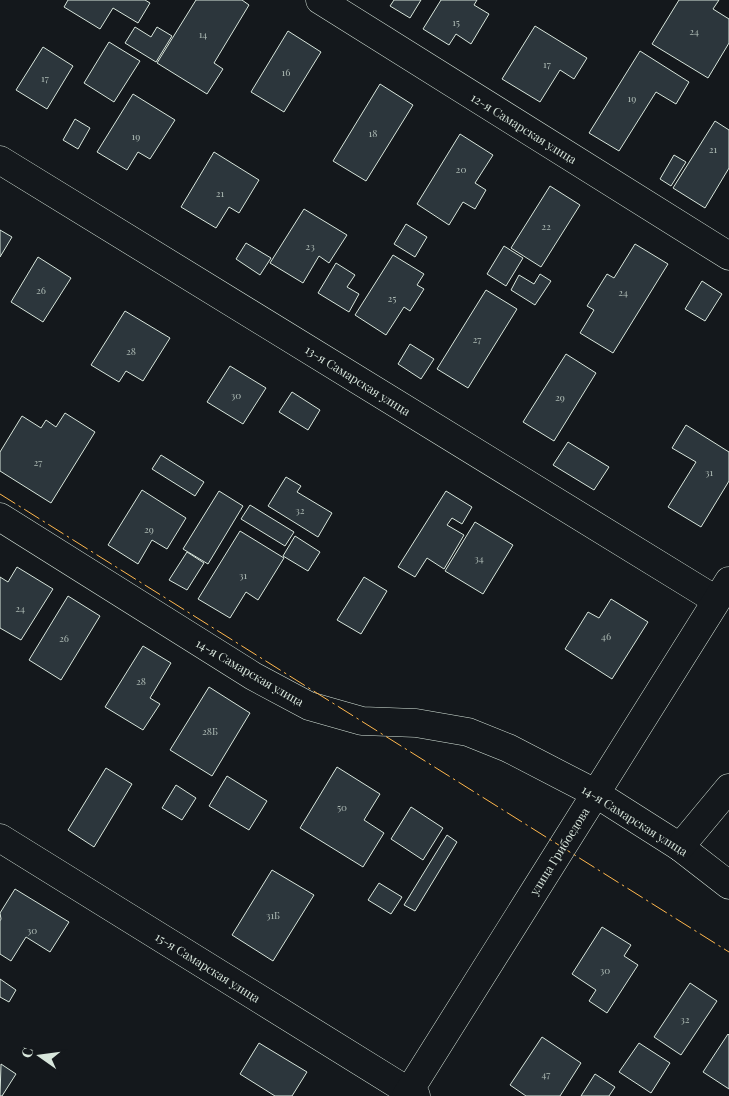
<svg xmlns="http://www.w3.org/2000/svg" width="729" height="1096" viewBox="0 0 729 1096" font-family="'Playfair Display',serif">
<rect width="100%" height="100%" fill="#14181c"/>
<g fill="#2c363c" stroke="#d8e6dc">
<path d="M 68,0 L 145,0 L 150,3 L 138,23 L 113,8 L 100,29 L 64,7 Z"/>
<path d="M 196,0 L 242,0 L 249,5 L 214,63 L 223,69 L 207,94 L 157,63 Z"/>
<path d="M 394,0 L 421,0 L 410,18 L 390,6 Z"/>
<path d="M 441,0 L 477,0 L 474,5 L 489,14 L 471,44 L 456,34 L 449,45 L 423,29 Z"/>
<path d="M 679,0 L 719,0 L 713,9 L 729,19 L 729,43 L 708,78 L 652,44 Z"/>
<path d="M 535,26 L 587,58 L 574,79 L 560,70 L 540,102 L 502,79 Z"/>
<path d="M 135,27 L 151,37 L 157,27 L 172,36 L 156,62 L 125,43 Z"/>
<path d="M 288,31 L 321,52 L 284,112 L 251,92 Z"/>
<path d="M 109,42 L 140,61 L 114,102 L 84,83 Z"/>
<path d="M 43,47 L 73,66 L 47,109 L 16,90 Z"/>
<path d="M 640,51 L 689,82 L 676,104 L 656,92 L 619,151 L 589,133 Z"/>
<path d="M 380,84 L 413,105 L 366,181 L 333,161 Z"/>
<path d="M 133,94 L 175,120 L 150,159 L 138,152 L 127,170 L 97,152 Z"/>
<path d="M 75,119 L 90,128 L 78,149 L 63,140 Z"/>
<path d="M 715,121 L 729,130 L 729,168 L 705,208 L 673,188 Z"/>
<path d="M 460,134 L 493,155 L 475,183 L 486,190 L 475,209 L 463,202 L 449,225 L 417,204 Z"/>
<path d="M 214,152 L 259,180 L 239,213 L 229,207 L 216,228 L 181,207 Z"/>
<path d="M 674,155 L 686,162 L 671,186 L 660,179 Z"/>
<path d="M 550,186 L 580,205 L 541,267 L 511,248 Z"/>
<path d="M 304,209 L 347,235 L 329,263 L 319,256 L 303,283 L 270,263 Z"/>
<path d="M 406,224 L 427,237 L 415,257 L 394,244 Z"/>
<path d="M 0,230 L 12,237 L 0,257 Z"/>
<path d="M 246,243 L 271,258 L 260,275 L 236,259 Z"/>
<path d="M 635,244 L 668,264 L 613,353 L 580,333 L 594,310 L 587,306 L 607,274 L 614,278 Z"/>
<path d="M 504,246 L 523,258 L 506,286 L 487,274 Z"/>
<path d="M 393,255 L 424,274 L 417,285 L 424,289 L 410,311 L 404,307 L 386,335 L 355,315 Z"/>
<path d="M 38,257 L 71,278 L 43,322 L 11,302 Z"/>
<path d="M 336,263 L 355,275 L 347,287 L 359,294 L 349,312 L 318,293 Z"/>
<path d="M 540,274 L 551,281 L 535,305 L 511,290 L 519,275 L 534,284 Z"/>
<path d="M 702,281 L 722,294 L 705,321 L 685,309 Z"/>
<path d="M 486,290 L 517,309 L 468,388 L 437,369 Z"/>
<path d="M 125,311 L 170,338 L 143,381 L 126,371 L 119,382 L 91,365 Z"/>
<path d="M 410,344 L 434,359 L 421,379 L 398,364 Z"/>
<path d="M 566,354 L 596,373 L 554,441 L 523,422 Z"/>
<path d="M 230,366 L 266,388 L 243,424 L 207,402 Z"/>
<path d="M 292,392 L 320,410 L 308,430 L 279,412 Z"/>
<path d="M 65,413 L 95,432 L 51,503 L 0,471 L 0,452 L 22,416 L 41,428 L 46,420 L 56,427 Z"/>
<path d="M 686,425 L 729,452 L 729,481 L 701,527 L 668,507 L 696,462 L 672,448 Z"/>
<path d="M 568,442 L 609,467 L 594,490 L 553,465 Z"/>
<path d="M 161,455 L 204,482 L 195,496 L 152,469 Z"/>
<path d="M 286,477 L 301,486 L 297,492 L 332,513 L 318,537 L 268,506 Z"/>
<path d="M 142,490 L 186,518 L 167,549 L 152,540 L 138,564 L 108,545 Z"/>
<path d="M 219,491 L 243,506 L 208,564 L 183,549 Z"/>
<path d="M 446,491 L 472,507 L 462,524 L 452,518 L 447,525 L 464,535 L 444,569 L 427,558 L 415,577 L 398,567 Z"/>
<path d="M 250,505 L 294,532 L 285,546 L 241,519 Z"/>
<path d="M 475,522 L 513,545 L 483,594 L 445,571 Z"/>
<path d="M 240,531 L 284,558 L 258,600 L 246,592 L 230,618 L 198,599 Z"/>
<path d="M 295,536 L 320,552 L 308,571 L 283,556 Z"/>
<path d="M 187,552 L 204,563 L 187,590 L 169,580 Z"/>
<path d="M 17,567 L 53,589 L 21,640 L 0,628 L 0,577 L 8,582 Z"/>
<path d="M 364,577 L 387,591 L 361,634 L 337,620 Z"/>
<path d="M 68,596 L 100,616 L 61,680 L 29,660 Z"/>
<path d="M 611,599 L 648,622 L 612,679 L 565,649 L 588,612 L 599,618 Z"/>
<path d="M 143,646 L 171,663 L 150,698 L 160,704 L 143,730 L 105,707 Z"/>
<path d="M 209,687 L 250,713 L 212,776 L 170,750 Z"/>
<path d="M 337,767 L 380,794 L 364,820 L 384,833 L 363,867 L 300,828 Z"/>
<path d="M 106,768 L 132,784 L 94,847 L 68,830 Z"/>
<path d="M 227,776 L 267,801 L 249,830 L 209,806 Z"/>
<path d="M 176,785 L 196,798 L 182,820 L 162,808 Z"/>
<path d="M 411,807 L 443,828 L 423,860 L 391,839 Z"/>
<path d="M 447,835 L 457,842 L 415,911 L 404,905 Z"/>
<path d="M 272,870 L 314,895 L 273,961 L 232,935 Z"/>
<path d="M 379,883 L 402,897 L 391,914 L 368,900 Z"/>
<path d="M 15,889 L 69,922 L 50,952 L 26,937 L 11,961 L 0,954 L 0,921 L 1,919 L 0,913 Z"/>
<path d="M 602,927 L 631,945 L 624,956 L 638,965 L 607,1013 L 589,1001 L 596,990 L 572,974 Z"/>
<path d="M 0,979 L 16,990 L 9,1002 L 0,997 Z"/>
<path d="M 690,983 L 717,1001 L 681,1055 L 654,1037 Z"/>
<path d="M 728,1034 L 729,1035 L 729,1089 L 703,1072 Z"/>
<path d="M 542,1037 L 581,1063 L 560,1096 L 526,1096 L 510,1085 Z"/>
<path d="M 259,1043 L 307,1072 L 292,1096 L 275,1096 L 240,1074 Z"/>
<path d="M 639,1043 L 670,1063 L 651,1093 L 619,1072 Z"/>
<path d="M 1,1064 L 16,1074 L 2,1096 L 0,1096 Z"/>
<path d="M 595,1074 L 615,1087 L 609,1096 L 581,1096 Z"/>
</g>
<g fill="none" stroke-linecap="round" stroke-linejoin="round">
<defs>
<g id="minor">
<path d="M 320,0 L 729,256"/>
<path d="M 0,160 L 716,600"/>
<path d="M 0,517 L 253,676 L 309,706 L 362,721 L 416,723 L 468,732 L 508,748 L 595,793 L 680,847 L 729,885"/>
<path d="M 0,838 L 416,1096"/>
<path d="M 680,847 L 729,788"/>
<path d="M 406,1096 L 729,581"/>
</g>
</defs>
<use href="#minor" stroke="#d8e6dc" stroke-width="29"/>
<use href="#minor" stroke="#14181c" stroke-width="28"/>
<path stroke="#ffb74d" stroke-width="1" stroke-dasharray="18 4 2.5 4" stroke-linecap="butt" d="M 0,494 L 729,952"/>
</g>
<g text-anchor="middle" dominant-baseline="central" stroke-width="4" stroke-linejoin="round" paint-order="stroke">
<g font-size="10" fill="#adbab4">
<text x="456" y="22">15</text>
<text x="694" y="31">24</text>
<text x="203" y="34">14</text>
<text x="547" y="64">17</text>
<text x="286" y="72">16</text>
<text x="45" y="78">17</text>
<text x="632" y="98">19</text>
<text x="373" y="133">18</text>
<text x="136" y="136">19</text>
<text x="713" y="149">21</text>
<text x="461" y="169">20</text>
<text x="220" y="193">21</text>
<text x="546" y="226">22</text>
<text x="310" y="246">23</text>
<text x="41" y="290">26</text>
<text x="623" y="292">24</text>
<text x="392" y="298">25</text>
<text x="477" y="339">27</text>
<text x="131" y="351">28</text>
<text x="236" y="395">30</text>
<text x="560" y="397">29</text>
<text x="38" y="462">27</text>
<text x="709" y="472">31</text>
<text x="300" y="510">32</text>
<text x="149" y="529">29</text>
<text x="479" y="558">34</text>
<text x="243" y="575">31</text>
<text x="20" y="608">24</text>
<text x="606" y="636">46</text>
<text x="64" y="638">26</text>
<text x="141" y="681">28</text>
<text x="210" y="731">28Б</text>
<text x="342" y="807">50</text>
<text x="273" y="915">31Б</text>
<text x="32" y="930">30</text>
<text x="605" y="970">30</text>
<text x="685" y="1019">32</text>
<text x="546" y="1074">47</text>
</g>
<g font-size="12" fill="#d8e6dc" stroke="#14181c">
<text transform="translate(524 128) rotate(32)">12-я Самарская улица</text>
<text transform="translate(358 380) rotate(32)">13-я Самарская улица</text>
<text transform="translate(250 672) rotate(30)">14-я Самарская улица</text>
<text transform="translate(635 820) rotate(32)">14-я Самарская улица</text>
<text transform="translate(559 851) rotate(-58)">улица Грибоедова</text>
<text transform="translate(208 967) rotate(32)">15-я Самарская улица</text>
</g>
</g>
<g transform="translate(40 1056) rotate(284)" stroke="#14181c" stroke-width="4" paint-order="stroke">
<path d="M0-4L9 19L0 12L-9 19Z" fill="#d8e6dc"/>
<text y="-8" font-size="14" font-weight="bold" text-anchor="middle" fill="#d8e6dc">С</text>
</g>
</svg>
